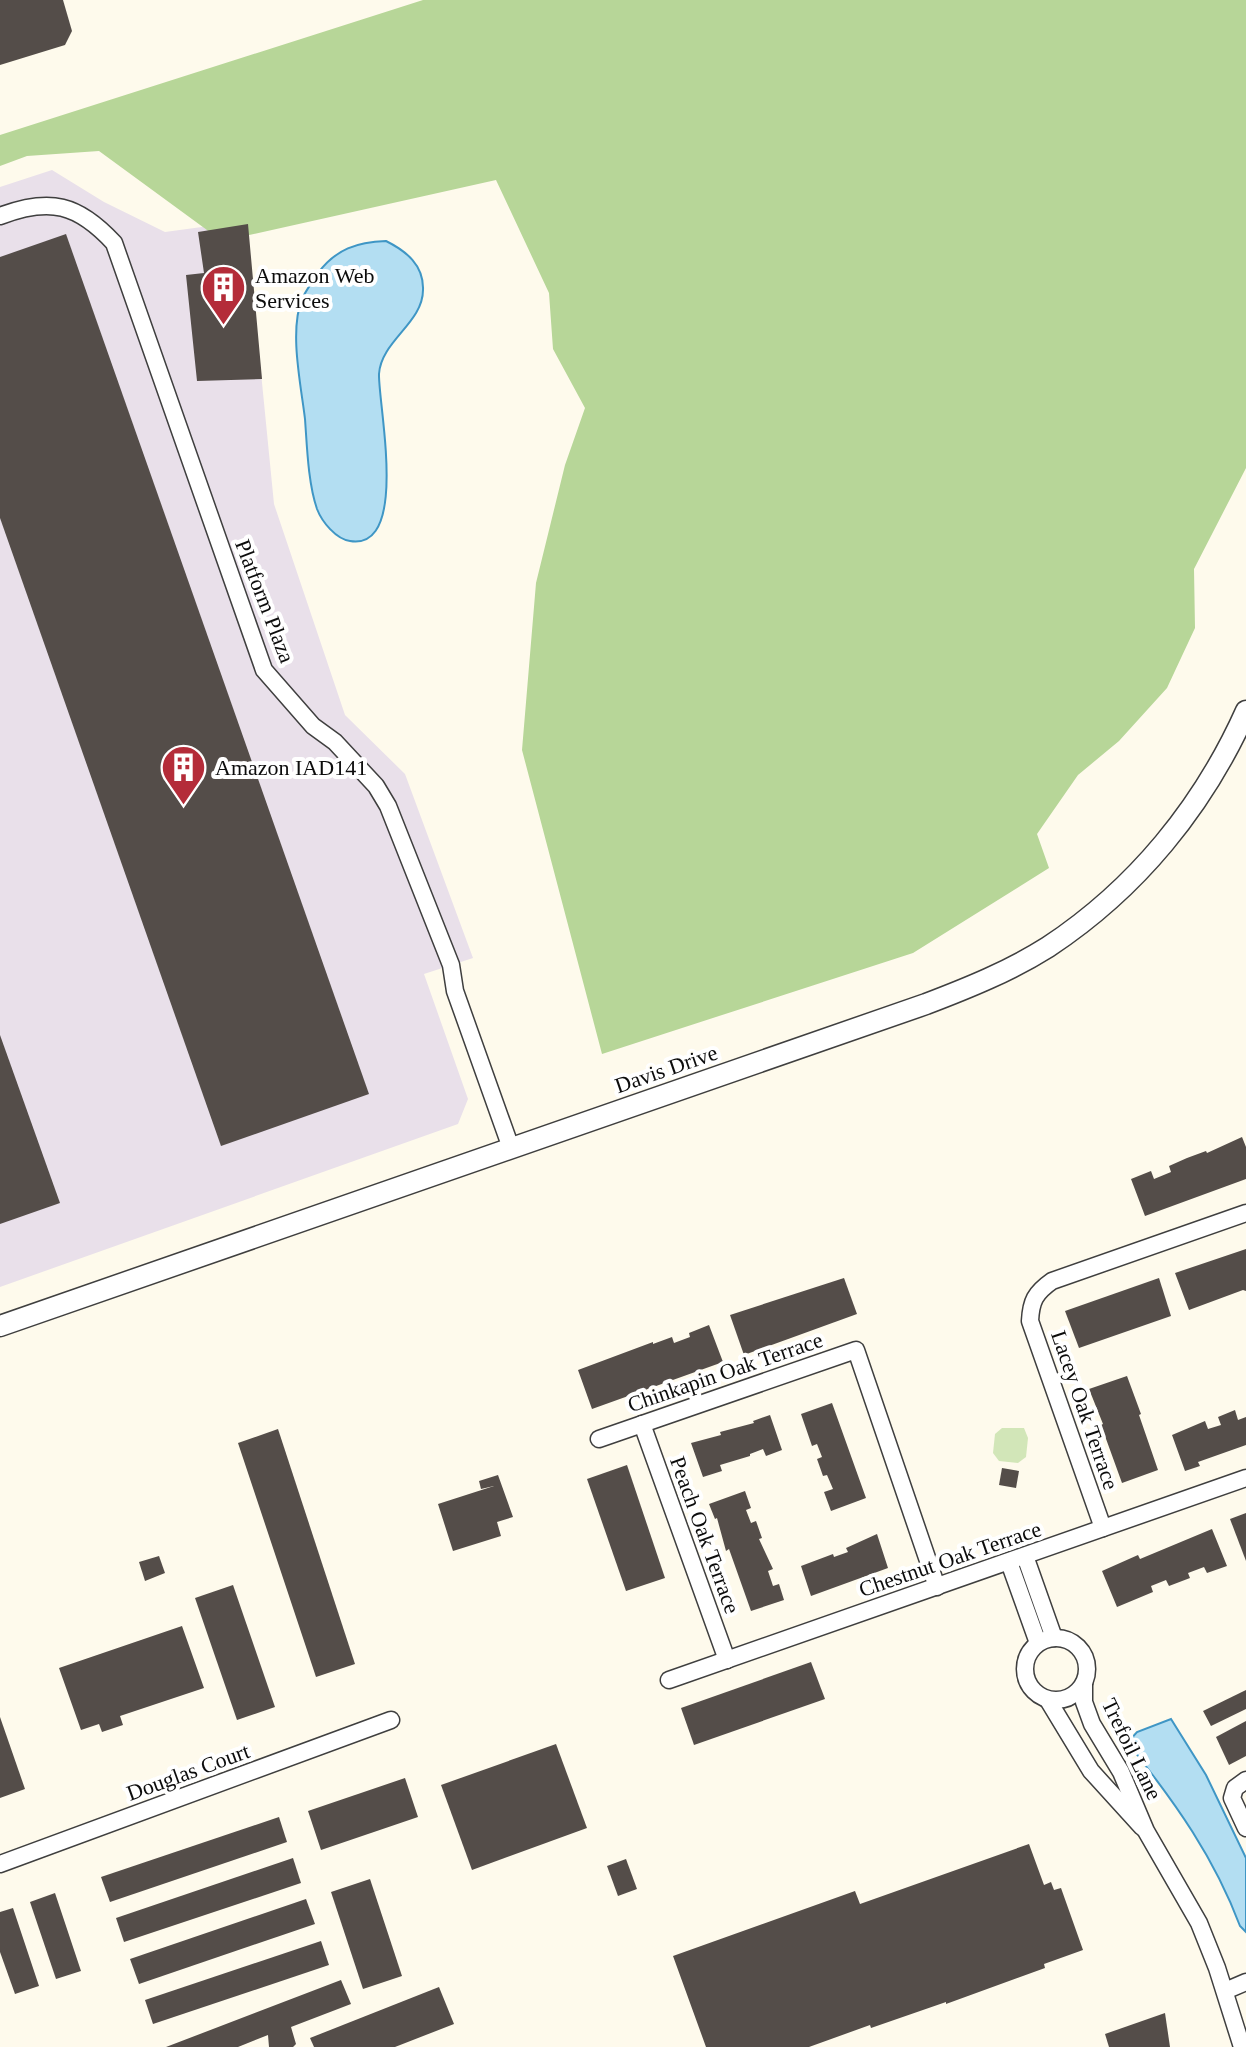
<svg xmlns="http://www.w3.org/2000/svg" width="1246" height="2047" viewBox="0 0 1246 2047" font-family="'Times New Roman',serif">
<rect width="100%" height="100%" fill="#fefaec"/>
<path fill="#e9e0ea" d="M 52,170 L 104,202 L 165,232 L 246,221 L 274,504 L 345,715 L 405,774 L 473,958 L 424,974 L 468,1099 L 458,1124 L 0,1287 L 0,187 Z"/>
<path fill="#d2e6b8" d="M 1002,1428 L 1024,1428 L 1028,1438 L 1026,1457 L 1018,1463 L 999,1461 L 993,1453 L 995,1434 Z"/>
<path fill="#b7d698" d="M 423,0 L 1246,0 L 1246,468 L 1194,569 L 1195,628 L 1167,688 L 1119,741 L 1078,775 L 1037,834 L 1049,868 L 913,953 L 602,1054 L 522,750 L 536,583 L 565,465 L 585,408 L 553,349 L 549,293 L 496,180 L 222,241 L 99,151 L 27,156 L 0,166 L 0,135 Z"/>
<g fill="#b3def2" stroke="#3f96c5" stroke-width="2">
<path d="M 386,241 C 406,251 424,265 423,290 C 423,323 381,341 379,374 C 378,404 410,551 350,541 C 336,539 322,522 317,509 C 308,483 307,446 305,419 C 301,385 289,331 302,299 C 306,290 313,281 318,273 C 336,249 357,242 386,241 Z"/>
<path d="M 1171,1719 L 1206,1775 L 1246,1858 L 1246,1932 L 1240,1926 C 1214,1857 1176,1804 1131,1747 L 1129,1741 L 1137,1732 Z"/>
</g>
<g fill="#544d49">
<path d="M 0,0 L 63,0 L 72,31 L 65,45 L 0,65 Z"/>
<path d="M 248,224 L 262,379 L 197,381 L 186,275 L 204,273 L 198,232 Z"/>
<path d="M 66,234 L 369,1094 L 221,1146 L 0,518 L 0,257 Z"/>
<path d="M 0,1035 L 60,1203 L 0,1224 Z"/>
<path d="M 1242,1137 L 1246,1147 L 1246,1179 L 1145,1216 L 1131,1179 L 1151,1171 L 1154,1179 L 1171,1172 L 1169,1166 L 1187,1158 L 1206,1151 L 1207,1153 Z"/>
<path d="M 1246,1249 L 1246,1291 L 1243,1290 L 1189,1310 L 1175,1273 Z"/>
<path d="M 844,1278 L 857,1314 L 744,1355 L 730,1315 Z"/>
<path d="M 1159,1278 L 1171,1316 L 1079,1348 L 1065,1311 Z"/>
<path d="M 709,1325 L 723,1362 L 592,1409 L 578,1370 L 653,1342 L 653,1344 L 672,1337 L 674,1343 L 690,1337 L 689,1333 Z"/>
<path d="M 1127,1376 L 1141,1414 L 1139,1415 L 1158,1470 L 1122,1483 L 1101,1425 L 1103,1424 L 1089,1389 Z"/>
<path d="M 832,1403 L 866,1498 L 831,1511 L 824,1492 L 833,1489 L 827,1475 L 823,1476 L 817,1459 L 822,1457 L 817,1444 L 812,1446 L 801,1414 Z"/>
<path d="M 1235,1410 L 1238,1420 L 1246,1417 L 1246,1445 L 1198,1462 L 1200,1466 L 1185,1471 L 1172,1435 L 1205,1421 L 1208,1429 L 1221,1425 L 1218,1417 Z"/>
<path d="M 770,1415 L 782,1450 L 766,1456 L 763,1449 L 750,1454 L 750,1456 L 720,1465 L 722,1471 L 703,1477 L 691,1443 L 721,1435 L 720,1432 L 754,1423 L 753,1421 Z"/>
<path d="M 278,1429 L 355,1664 L 316,1677 L 238,1443 Z"/>
<path d="M 627,1465 L 665,1578 L 626,1591 L 587,1479 Z"/>
<path d="M 1002,1468 L 1019,1471 L 1016,1488 L 999,1485 Z"/>
<path d="M 498,1475 L 513,1517 L 497,1522 L 501,1536 L 453,1551 L 438,1504 L 494,1486 L 481,1489 L 479,1481 Z"/>
<path d="M 745,1491 L 751,1508 L 746,1510 L 751,1523 L 756,1521 L 762,1538 L 759,1539 L 773,1569 L 768,1571 L 773,1586 L 779,1584 L 784,1600 L 751,1611 L 729,1549 L 726,1551 L 717,1518 L 715,1519 L 709,1504 Z"/>
<path d="M 1246,1513 L 1246,1561 L 1230,1519 Z"/>
<path d="M 1212,1529 L 1227,1566 L 1207,1573 L 1204,1567 L 1188,1573 L 1190,1578 L 1169,1586 L 1166,1580 L 1151,1586 L 1153,1592 L 1117,1607 L 1102,1571 L 1138,1555 L 1140,1559 Z"/>
<path d="M 877,1534 L 888,1568 L 811,1596 L 801,1566 L 833,1554 L 834,1557 L 848,1552 L 846,1548 Z"/>
<path d="M 159,1556 L 165,1573 L 145,1581 L 139,1562 Z"/>
<path d="M 233,1585 L 275,1707 L 237,1720 L 195,1598 Z"/>
<path d="M 182,1626 L 204,1688 L 120,1716 L 123,1725 L 102,1732 L 99,1724 L 81,1730 L 59,1668 Z"/>
<path d="M 811,1662 L 825,1699 L 694,1745 L 681,1708 Z"/>
<path d="M 1246,1690 L 1246,1709 L 1211,1726 L 1203,1711 Z"/>
<path d="M 0,1717 L 25,1789 L 0,1798 Z"/>
<path d="M 1246,1721 L 1246,1756 L 1229,1765 L 1216,1737 Z"/>
<path d="M 556,1744 L 587,1828 L 472,1870 L 441,1785 Z"/>
<path d="M 405,1778 L 418,1817 L 321,1850 L 308,1811 Z"/>
<path d="M 279,1817 L 287,1842 L 110,1902 L 101,1877 Z"/>
<path d="M 1029,1844 L 1044,1885 L 1051,1882 L 1054,1890 L 1061,1888 L 1083,1950 L 1044,1964 L 1045,1968 L 946,2004 L 946,2002 L 871,2028 L 870,2025 L 809,2047 L 706,2047 L 673,1956 L 855,1891 L 860,1904 Z"/>
<path d="M 293,1858 L 301,1883 L 124,1942 L 116,1918 Z"/>
<path d="M 626,1859 L 637,1889 L 618,1896 L 607,1866 Z"/>
<path d="M 370,1879 L 402,1976 L 363,1989 L 331,1892 Z"/>
<path d="M 55,1893 L 81,1971 L 56,1979 L 30,1902 Z"/>
<path d="M 306,1899 L 315,1924 L 139,1984 L 130,1959 Z"/>
<path d="M 13,1908 L 39,1986 L 15,1994 L 0,1952 L 0,1912 Z"/>
<path d="M 321,1941 L 329,1965 L 153,2024 L 145,2000 Z"/>
<path d="M 341,1980 L 351,2004 L 291,2027 L 296,2044 L 293,2047 L 269,2047 L 268,2035 L 238,2047 L 166,2047 Z"/>
<path d="M 439,1987 L 454,2024 L 395,2047 L 314,2047 L 310,2038 Z"/>
<path d="M 1165,2013 L 1170,2047 L 1109,2047 L 1105,2034 Z"/>
</g>
<g fill="none" stroke-linecap="round" stroke-linejoin="round">
<defs>
<g id="minor">
<path d="M 0,216 C 50,197 78,204 114,243 L 264,670 L 313,726 L 335,742 L 376,786 L 388,806 L 451,965 L 455,991 L 511,1148"/>
<path d="M 642,1424 L 727,1660"/>
<path d="M 599,1439 L 856,1350 L 937,1587"/>
<path d="M 1103,1528 L 1030,1321 C 1031,1301 1035,1293 1052,1281 L 1246,1213"/>
<path d="M 1025,1556 L 1054,1638"/>
<path d="M 1009,1562 L 1038,1643"/>
<circle cx="1056" cy="1669" r="31"/>
<path d="M 669,1680 L 1246,1478"/>
<path d="M 1084,1684 L 1084,1702 L 1092,1724 L 1121,1772 L 1146,1831 L 1199,1923 L 1217,1968 L 1242,2047"/>
<path d="M 1048,1700 L 1091,1771 L 1142,1827"/>
<path d="M 1246,1780 L 1235,1788 L 1232,1798 L 1246,1828"/>
<path d="M 0,1864 L 391,1720"/>
<path d="M 1225,1991 L 1246,1982"/>
</g>
<path id="tertiary" d="M 0,1326 L 926,1004 C 968,988 1010,971 1048,947 C 1136,889 1203,807 1246,711"/>
</defs>
<use href="#minor" stroke="#3f3f3f" stroke-width="19"/>
<use href="#tertiary" stroke="#3f3f3f" stroke-width="23"/>
<use href="#minor" stroke="#fff" stroke-width="16"/>
<use href="#tertiary" stroke="#fff" stroke-width="20"/>
</g>
<defs>
<symbol id="building-pin" viewBox="-11 -11 22 30"><path d="M0 17L-7.5 6A9.5 9.5 0 1 1 7.5 6Z" fill="#b42c39" stroke="#fff"/><path d="M-4-6H4V6H1V3H-1V6H-4ZM-2.5-4.3h1.7v1.8h-1.7ZM.8-4.3h1.7v1.8H.8ZM-2.5-1h1.7V.8h-1.7ZM.8-1h1.7V.8H.8Z" fill="#fff"/></symbol>
</defs>
<g fill-rule="evenodd">
<use href="#building-pin" x="198" y="262" width="51" height="69"/>
<use href="#building-pin" x="158" y="742" width="51" height="69"/>
</g>
<g text-anchor="middle" dominant-baseline="central" stroke-width="8" stroke-linejoin="round" paint-order="stroke">
<g font-size="22" fill="#0c0c0c" stroke="#fff" text-anchor="start">
<text x="255" y="275">Amazon Web<tspan x="255" dy="25">Services</tspan></text>
<text x="215" y="767">Amazon IAD141</text>
</g>
<g font-size="22" fill="#0c0c0c" stroke="#fff">
<text transform="translate(265 601) rotate(69)">Platform Plaza</text>
<text transform="translate(666 1069) rotate(-19)">Davis Drive</text>
<text transform="translate(725 1372) rotate(-19)">Chinkapin Oak Terrace</text>
<text transform="translate(1085 1410) rotate(71)">Lacey Oak Terrace</text>
<text transform="translate(705 1535) rotate(70)">Peach Oak Terrace</text>
<text transform="translate(950 1559) rotate(-19)">Chestnut Oak Terrace</text>
<text transform="translate(1132 1749) rotate(64)">Trefoil Lane</text>
<text transform="translate(188 1772) rotate(-20)">Douglas Court</text>
</g>
</g>
</svg>
